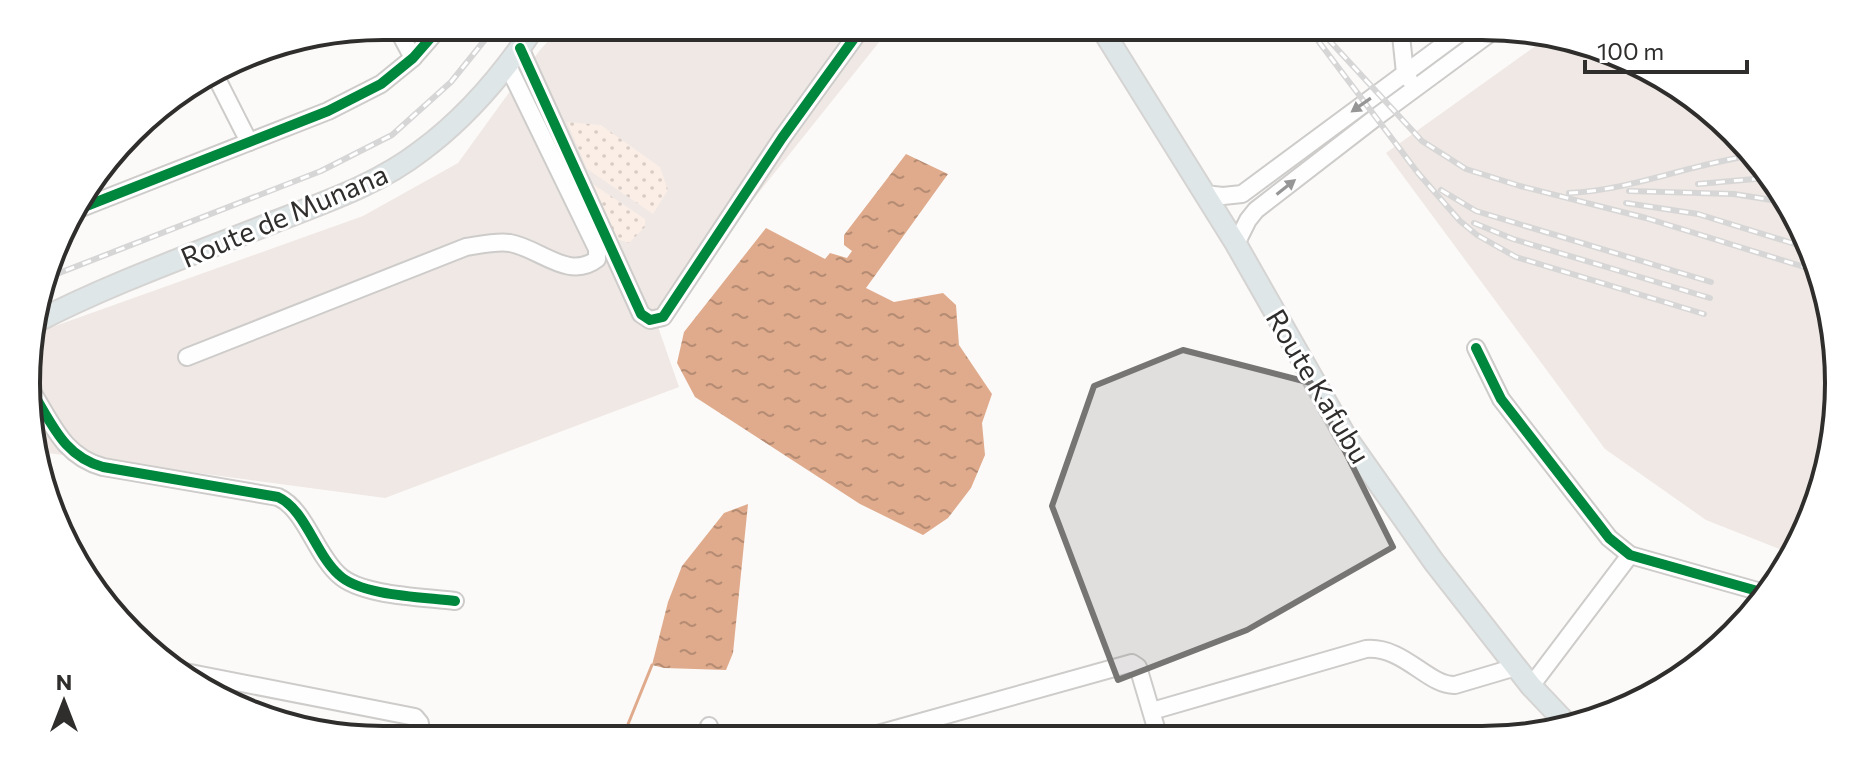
<svg xmlns="http://www.w3.org/2000/svg" width="1865" height="766" viewBox="0 0 1865 766" font-family="Commissioner,sans-serif">
<defs>
<pattern id="park-dots" width="8" height="8" patternUnits="userSpaceOnUse" patternTransform="scale(2)"><rect width="8" height="8" fill="#fbeee6"/><path d="M2 2h.1M6 6h.1" fill="none" stroke="#d7ccc6" stroke-width="1.8" stroke-linecap="round"/></pattern>
<pattern id="water-ripples" width="26" height="14" patternUnits="userSpaceOnUse" patternTransform="scale(2)"><rect width="26" height="14" fill="#dfab8c"/><path d="M2 4q2-2 4 0t4 0M15 11q2-2 4 0t4 0" fill="none" stroke="#b58c73"/></pattern>
</defs>
<rect width="100%" height="100%" fill="#fcfaf8"/>
<g fill="#efe8e4">
<path d="M 562,26 L 892,26 L 656,321 L 679,387 L 385,498 L 33,451 L 29,341 L 41,331 L 363,216 L 458,163 L 540,50 Z"/>
<path d="M 1548,37 L 1596,45 L 1717,114 L 1802,225 L 1838,359 L 1820,497 L 1792,554 L 1706,520 L 1605,449 L 1386,153 Z"/>
</g>
<g fill="url(#park-dots)">
<path d="M 567,122 L 601,125 L 660,167 L 668,190 L 653,214 L 587,169 Z"/>
<path d="M 593,184 L 645,219 L 645,227 L 629,243 L 617,239 Z"/>
</g>
<g fill="url(#water-ripples)">
<path d="M 906,154 L 948,174 L 866,288 L 894,302 L 943,293 L 956,305 L 959,345 L 992,394 L 982,423 L 985,455 L 971,488 L 948,518 L 923,535 L 860,504 L 695,397 L 677,363 L 684,332 L 766,228 L 825,259 L 830,253 L 847,258 L 852,251 L 844,245 L 844,235 Z"/>
<path d="M 748,504 L 733,653 L 726,670 L 664,668 L 652,665 L 668,602 L 682,566 L 724,513 Z"/>
</g>
<g fill="none" stroke-linecap="round" stroke-linejoin="round">
<path stroke="#dfab8c" stroke-width="3" d="M 622,739 L 652,665"/>
<defs>
<g id="minor">
<path d="M 396,26 L 413,58"/>
<path d="M 1400,26 L 1405,73 L 1409,79"/>
<path d="M 520,48 L 641,314 L 650,320 L 663,317 L 782,138 L 863,26"/>
<path d="M 215,75 L 249,142"/>
<path d="M 1204,194 L 1223,196 L 1242,194 L 1469,26"/>
<path d="M 71,212 L 328,111 L 381,84 L 413,58 L 441,26"/>
<path d="M 1236,244 L 1248,220 L 1256,210 L 1375,118 L 1497,28"/>
<path d="M 1476,348 L 1501,399 L 1609,538 L 1630,555 L 1768,594"/>
<path d="M 187,357 L 466,247 C 480,245 496,241 510,243 C 539,248 569,281 597,259 L 597,249 L 508,66"/>
<path d="M 31,390 C 52,423 63,456 103,467 L 278,497 C 305,509 316,555 339,575 C 361,596 424,597 455,601"/>
<path d="M 170,669 L 415,717 L 420,723 L 418,740"/>
<path d="M 1531,686 L 1630,555"/>
<path d="M 1152,711 L 1366,649 C 1404,646 1428,686 1455,685 L 1516,667"/>
<path d="M 708,739 L 709,726"/>
<path d="M 860,739 L 1132,663 L 1138,667 L 1159,738"/>
</g>
<g id="major">
<path d="M 1100,26 L 1236,244 L 1346,437 L 1434,562 L 1531,686 L 1568,725"/>
<path d="M 34,323 C 111,283 194,254 274,222 C 325,202 377,185 421,151 C 467,117 504,73 535,26"/>
</g>
</defs>
<use href="#minor" stroke="#cdccca" stroke-width="20"/>
<use href="#major" stroke="#d5d4d3" stroke-width="24"/>
<use href="#minor" stroke="#fffefe" stroke-width="16"/>
<use href="#major" stroke="#dee6e8" stroke-width="20"/>
<defs>
<g id="rail">
<path d="M 1316,26 L 1422,141 L 1466,169 L 1520,186 L 1646,218 L 1814,270"/>
<path d="M 1319,42 L 1418,173 L 1460,221 L 1477,235 L 1516,257 L 1704,314"/>
<path d="M 1698,184 L 1766,178"/>
<path d="M 1441,190 L 1476,211 L 1711,282"/>
<path d="M 1629,191 L 1734,194 L 1784,202"/>
<path d="M 1569,193 C 1631,190 1688,165 1749,156"/>
<path d="M 1626,203 L 1698,214 L 1808,248"/>
<path d="M 1474,223 L 1513,239 L 1710,298"/>
<path d="M 49,277 L 321,171 L 392,135 L 451,82 L 496,26"/>
</g>
</defs>
<use href="#rail" stroke="#d7d6d6" stroke-width="6"/>
<use href="#rail" stroke="#fff" stroke-width="3" stroke-dasharray="9" stroke-linecap="butt"/>
<defs>
<g id="cycleway">
<path d="M 520,48 L 641,314 L 650,320 L 663,317 L 782,138 L 863,26"/>
<path d="M 71,212 L 328,111 L 381,84 L 413,58 L 441,26"/>
<path d="M 1476,348 L 1501,399 L 1609,538 L 1630,555 L 1768,594"/>
<path d="M 31,390 C 52,423 63,456 103,467 L 278,497 C 305,509 316,555 339,575 C 361,596 424,597 455,601"/>
</g>
</defs>
<use href="#cycleway" stroke="#fff" stroke-width="15"/>
<use href="#cycleway" stroke="#00873e" stroke-width="10"/>
</g>
<defs><path id="oneway-solid" d="M-6-.8H1V-3.2L6.5 0L1 3.2V.8H-6Z" transform="scale(2)"/></defs>
<g fill="#979696">
<use href="#oneway-solid" transform="translate(1361 105) rotate(145)"/>
<use href="#oneway-solid" transform="translate(1286 187) rotate(-38)"/>
</g>
<path fill="#777574" fill-opacity="0.2" stroke="#777574" stroke-width="6" stroke-linejoin="round" d="M 1183,350 L 1311,383 L 1393,547 L 1247,630 L 1118,680 L 1052,506 L 1094,386 Z"/>
<g text-anchor="middle" dominant-baseline="central" stroke-width="6" stroke-linejoin="round" paint-order="stroke">
<g font-size="28" fill="#2f2e2d" stroke="#fff">
<text transform="translate(284 215) rotate(-23)">Route de Munana</text>
<text transform="translate(1319 386) rotate(59)">Route Kafubu</text>
</g>
</g>
<path d="M0 0H1865V766H0ZM383 40H1482A343 343 0 0 1 1825 383V383A343 343 0 0 1 1482 726H383A343 343 0 0 1 40 383V383A343 343 0 0 1 383 40Z" fill="#fff" fill-rule="evenodd"/>
<path fill="none" stroke="#2f2e2d" stroke-width="4" d="M383 40H1482A343 343 0 0 1 1825 383V383A343 343 0 0 1 1482 726H383A343 343 0 0 1 40 383V383A343 343 0 0 1 383 40Z"/>
<g transform="translate(64 702)" stroke="#ffffff" stroke-width="6" paint-order="stroke">
<path d="M0-6L14 30L0 20L-14 30Z" fill="#2f2e2d"/>
<text y="-12" font-size="22" font-weight="bold" text-anchor="middle" fill="#2f2e2d">N</text>
</g>
<path d="M1585 60v12h162v-12" fill="none" stroke="#2f2e2d" stroke-width="4"/>
<text x="1597" y="60" font-size="24" fill="#2f2e2d" stroke="#ffffff" stroke-width="6" paint-order="stroke">100 m</text>
</svg>
